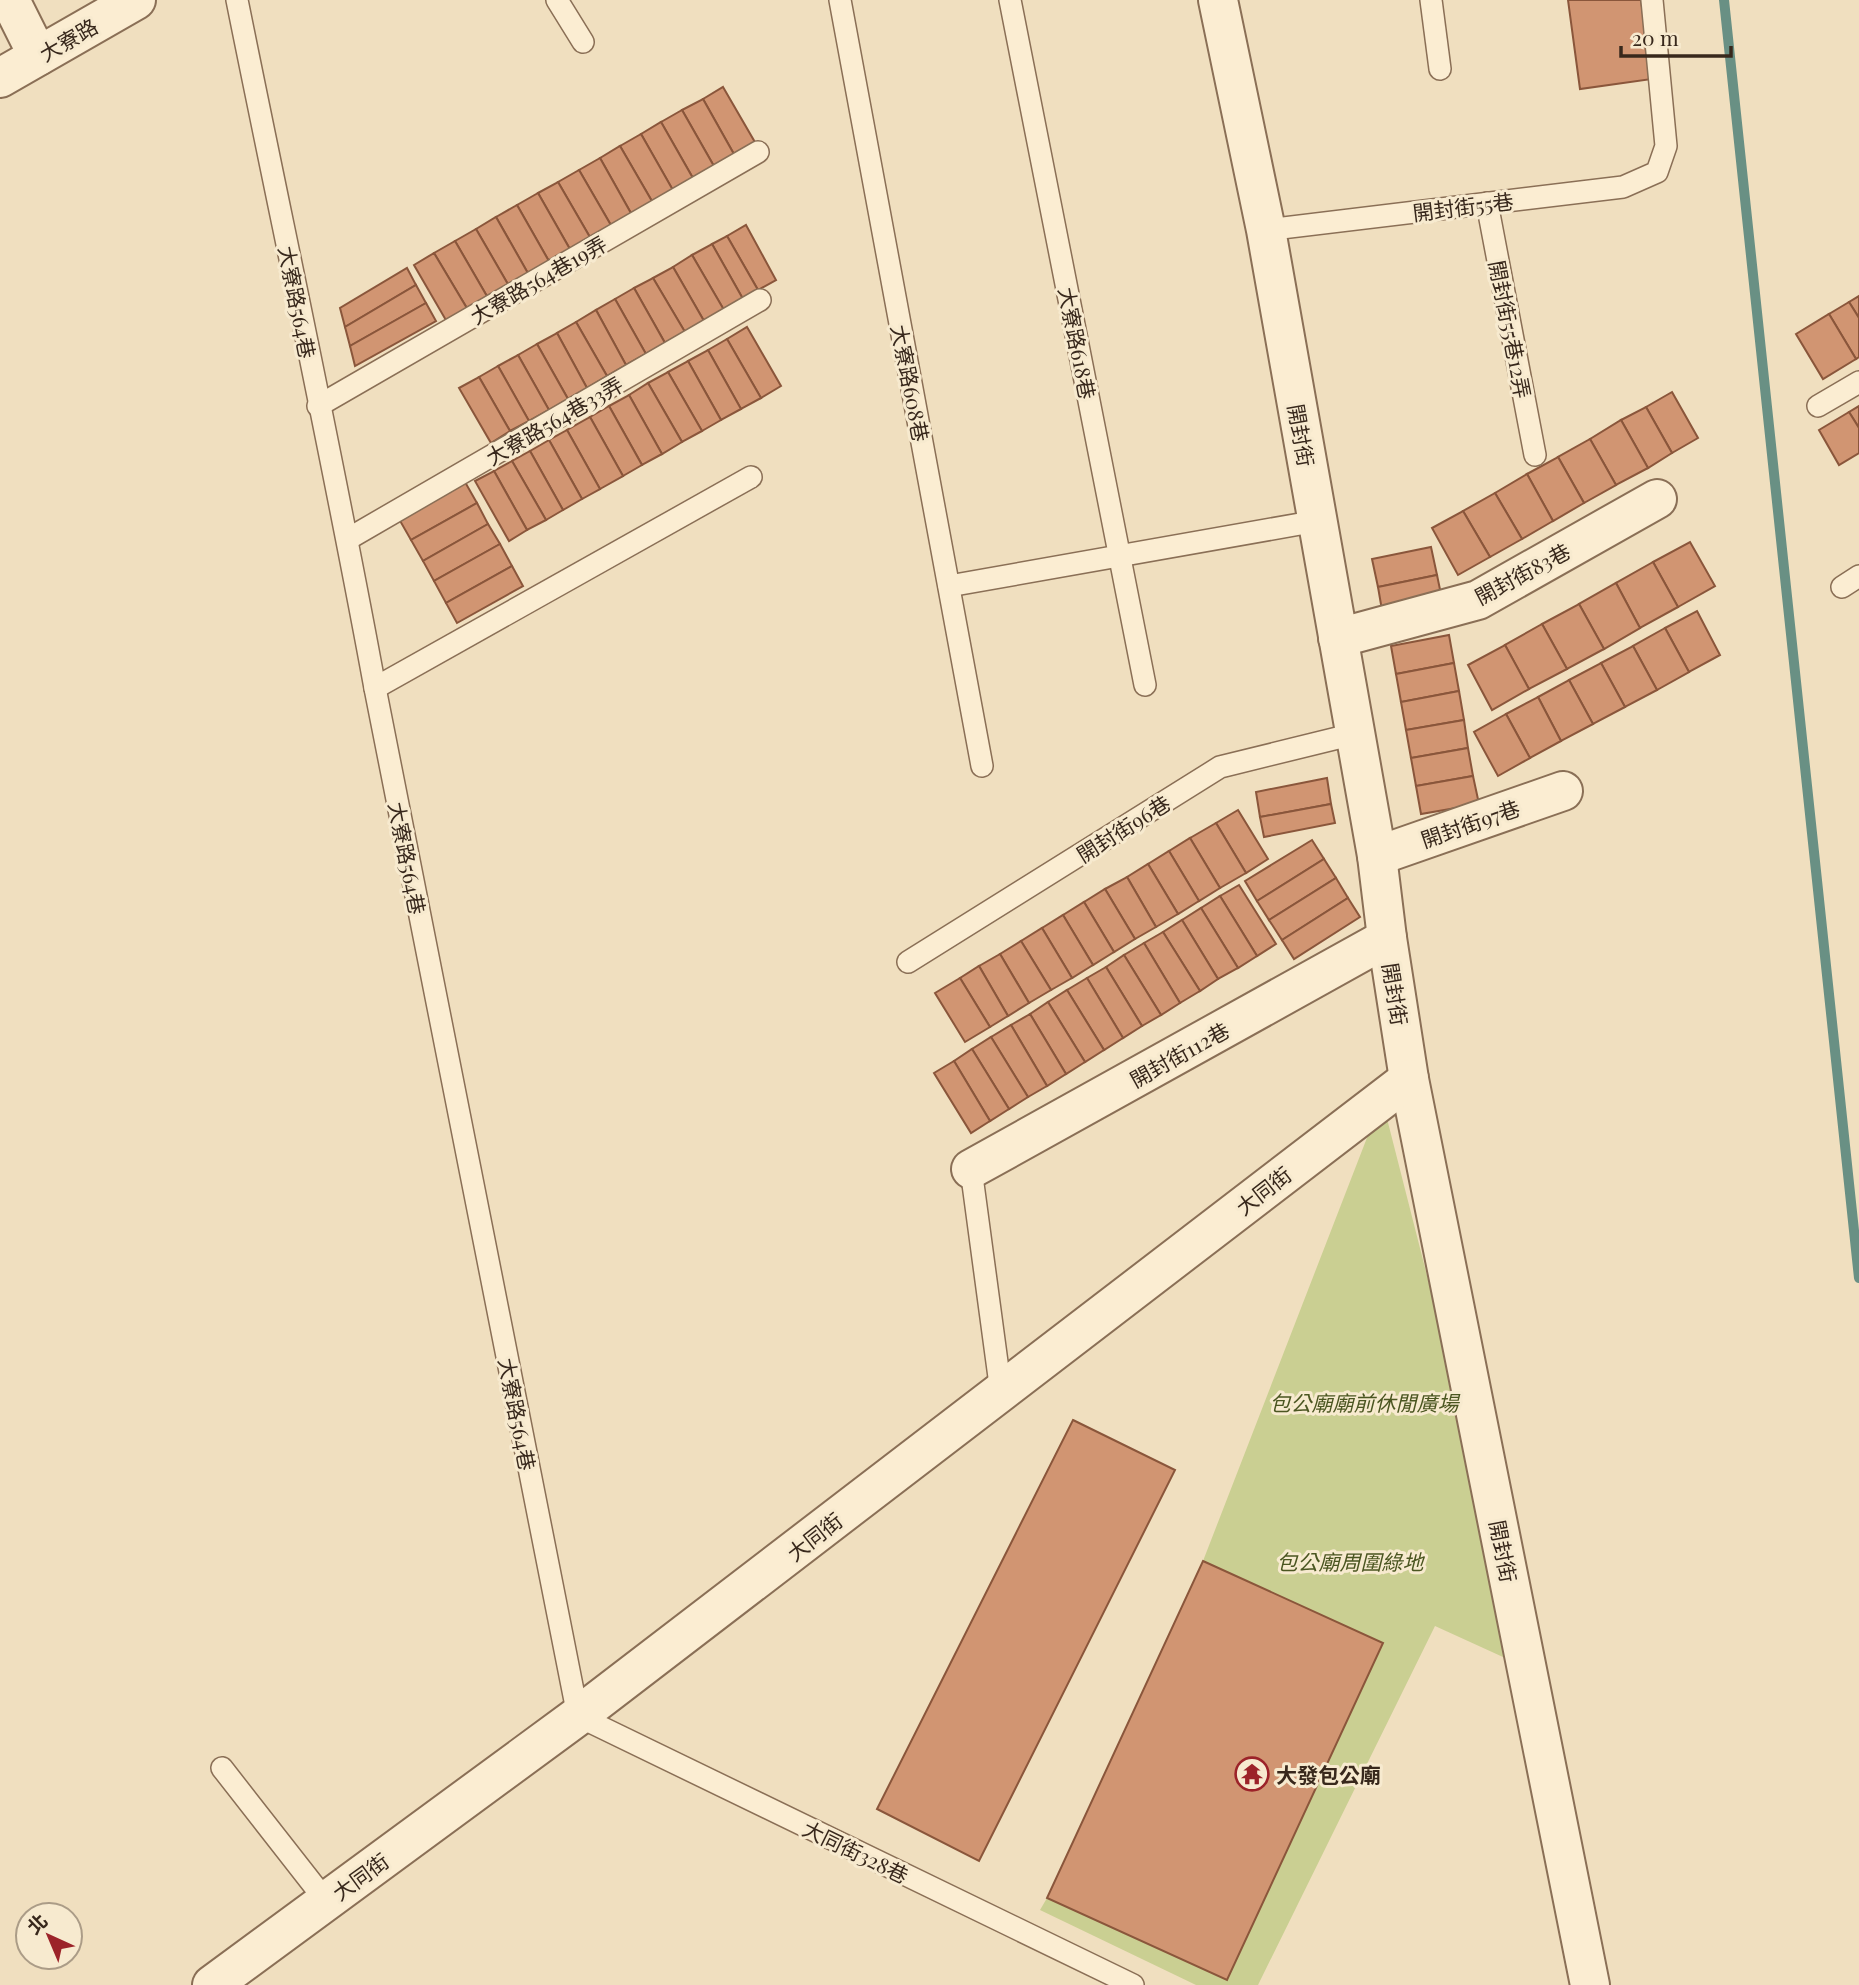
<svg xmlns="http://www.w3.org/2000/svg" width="1859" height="1985" viewBox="0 0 1859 1985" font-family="'Playfair Display','Noto Sans TC',serif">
<rect width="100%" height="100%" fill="#f0dfbf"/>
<path fill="#cacf92" d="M 1382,1099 L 1527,1668 L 1435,1626 L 1258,1985 L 1196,1985 L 1040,1910 L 1047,1898 L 1227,1980 L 1383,1644 L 1203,1561 Z"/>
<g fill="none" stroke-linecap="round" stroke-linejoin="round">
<path stroke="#699084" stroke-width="10" d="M 1724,0 L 1859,1278"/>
</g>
<g fill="#d19572" stroke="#8a563b" stroke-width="2">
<path d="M 1568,0 L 1641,0 L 1652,79 L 1580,89 Z"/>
<path d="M 723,87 L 756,144 L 735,156 L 703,99 Z"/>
<path d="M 703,99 L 735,156 L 715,168 L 682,110 Z"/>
<path d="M 682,110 L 715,168 L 694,180 L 661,122 Z"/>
<path d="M 661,122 L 694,180 L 674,192 L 641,134 Z"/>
<path d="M 641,134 L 674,192 L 653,203 L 620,146 Z"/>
<path d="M 620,146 L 653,203 L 632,215 L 600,158 Z"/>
<path d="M 600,158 L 632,215 L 612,227 L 579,170 Z"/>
<path d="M 579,170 L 612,227 L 591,239 L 558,182 Z"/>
<path d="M 558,182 L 591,239 L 571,251 L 538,193 Z"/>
<path d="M 538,193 L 571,251 L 550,263 L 517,205 Z"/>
<path d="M 517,205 L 550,263 L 529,275 L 496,217 Z"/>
<path d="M 496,217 L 529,275 L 509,286 L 476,229 Z"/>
<path d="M 746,225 L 776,280 L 758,290 L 727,236 Z"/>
<path d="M 476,229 L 509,286 L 488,298 L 455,241 Z"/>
<path d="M 727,236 L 758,290 L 743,299 L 712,244 Z"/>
<path d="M 455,241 L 488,298 L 468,310 L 434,253 Z"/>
<path d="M 712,244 L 743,299 L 724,310 L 692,255 Z"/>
<path d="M 434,253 L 468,310 L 447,322 L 414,265 Z"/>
<path d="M 692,255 L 724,310 L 704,321 L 673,267 Z"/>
<path d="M 673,267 L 704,321 L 685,332 L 653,278 Z"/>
<path d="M 407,268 L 416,285 L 345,327 L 340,308 Z"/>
<path d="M 653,278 L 685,332 L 665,343 L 634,288 Z"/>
<path d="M 416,285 L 426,303 L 350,346 L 345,327 Z"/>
<path d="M 634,288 L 665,343 L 646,354 L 615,299 Z"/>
<path d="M 1859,296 L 1859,318 L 1849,302 Z"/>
<path d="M 615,299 L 646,354 L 626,365 L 596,310 Z"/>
<path d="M 1849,302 L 1859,318 L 1859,357 L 1856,359 L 1829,314 Z"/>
<path d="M 426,303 L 436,321 L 355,366 L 350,346 Z"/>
<path d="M 596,310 L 626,365 L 607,376 L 576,322 Z"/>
<path d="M 1829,314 L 1856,359 L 1823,379 L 1796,334 Z"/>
<path d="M 576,322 L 607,376 L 587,388 L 557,333 Z"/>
<path d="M 747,327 L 781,386 L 761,398 L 727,339 Z"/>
<path d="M 557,333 L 587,388 L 568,399 L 537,344 Z"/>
<path d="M 727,339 L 761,398 L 741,409 L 708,350 Z"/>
<path d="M 537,344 L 568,399 L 549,410 L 518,355 Z"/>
<path d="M 708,350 L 741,409 L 721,420 L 688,361 Z"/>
<path d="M 518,355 L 549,410 L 529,421 L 498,366 Z"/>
<path d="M 688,361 L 721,420 L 702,431 L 668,372 Z"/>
<path d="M 498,366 L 529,421 L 510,431 L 479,377 Z"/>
<path d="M 668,372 L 702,431 L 682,442 L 648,383 Z"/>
<path d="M 479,377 L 510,431 L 491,443 L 459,388 Z"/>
<path d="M 648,383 L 682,442 L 662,454 L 629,395 Z"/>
<path d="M 1672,392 L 1698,438 L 1672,453 L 1646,407 Z"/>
<path d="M 629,395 L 662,454 L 642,465 L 609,406 Z"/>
<path d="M 609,406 L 642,465 L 623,476 L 590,417 Z"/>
<path d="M 1859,406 L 1859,428 L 1849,412 Z"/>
<path d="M 1646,407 L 1672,453 L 1648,468 L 1621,420 Z"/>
<path d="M 1849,412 L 1859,428 L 1859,453 L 1839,465 L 1819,430 Z"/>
<path d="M 590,417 L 623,476 L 600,489 L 567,430 Z"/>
<path d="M 1621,420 L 1648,468 L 1616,485 L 1590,439 Z"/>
<path d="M 567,430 L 600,489 L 582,499 L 549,440 Z"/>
<path d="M 1590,439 L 1616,485 L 1584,503 L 1558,457 Z"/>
<path d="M 549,440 L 582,499 L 563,510 L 530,451 Z"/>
<path d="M 530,451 L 563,510 L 546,520 L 512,461 Z"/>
<path d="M 1558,457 L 1584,503 L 1553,521 L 1527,474 Z"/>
<path d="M 512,461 L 546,520 L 527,530 L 494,471 Z"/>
<path d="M 494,471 L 527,530 L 509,541 L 475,481 Z"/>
<path d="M 1527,474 L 1553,521 L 1522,539 L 1495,493 Z"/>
<path d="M 465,482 L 477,503 L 411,540 L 399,519 Z"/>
<path d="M 1495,493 L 1522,539 L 1490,557 L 1463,511 Z"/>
<path d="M 477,503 L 488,524 L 423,561 L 411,540 Z"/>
<path d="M 1463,511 L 1490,557 L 1458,575 L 1432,528 Z"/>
<path d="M 488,524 L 500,544 L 434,581 L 423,561 Z"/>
<path d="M 1690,542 L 1715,586 L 1678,607 L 1653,562 Z"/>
<path d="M 500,544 L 512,566 L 446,603 L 434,581 Z"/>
<path d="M 1431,547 L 1437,575 L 1378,587 L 1372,559 Z"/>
<path d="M 1653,562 L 1678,607 L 1640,628 L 1616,583 Z"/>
<path d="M 512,566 L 523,586 L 457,623 L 446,603 Z"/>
<path d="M 1437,575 L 1443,604 L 1383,616 L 1378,587 Z"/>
<path d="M 1616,583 L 1640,628 L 1604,649 L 1579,604 Z"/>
<path d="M 1579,604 L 1604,649 L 1567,669 L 1542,624 Z"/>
<path d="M 1697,611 L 1720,655 L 1689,672 L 1665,628 Z"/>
<path d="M 1542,624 L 1567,669 L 1529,689 L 1505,645 Z"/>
<path d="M 1665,628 L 1689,672 L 1657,690 L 1633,646 Z"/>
<path d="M 1449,635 L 1454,663 L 1396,674 L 1391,646 Z"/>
<path d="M 1505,645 L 1529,689 L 1492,710 L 1468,665 Z"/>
<path d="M 1633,646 L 1657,690 L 1625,707 L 1601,663 Z"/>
<path d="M 1454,663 L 1459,691 L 1401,702 L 1396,674 Z"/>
<path d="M 1601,663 L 1625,707 L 1593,724 L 1569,680 Z"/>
<path d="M 1569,680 L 1593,724 L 1561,741 L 1538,697 Z"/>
<path d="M 1459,691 L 1464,720 L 1406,730 L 1401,702 Z"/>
<path d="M 1538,697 L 1561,741 L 1530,758 L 1506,714 Z"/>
<path d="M 1506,714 L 1530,758 L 1498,776 L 1474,732 Z"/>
<path d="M 1464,720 L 1468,748 L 1411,758 L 1406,730 Z"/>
<path d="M 1468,748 L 1473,776 L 1416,786 L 1411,758 Z"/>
<path d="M 1473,776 L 1479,804 L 1421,814 L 1416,786 Z"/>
<path d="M 1327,778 L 1331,804 L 1260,817 L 1256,792 Z"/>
<path d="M 1331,804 L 1335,823 L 1264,837 L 1260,817 Z"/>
<path d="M 1238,810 L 1268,859 L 1246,873 L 1216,823 Z"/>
<path d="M 1216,823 L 1246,873 L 1220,888 L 1190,838 Z"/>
<path d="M 1190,838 L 1220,888 L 1199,901 L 1169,851 Z"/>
<path d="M 1312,840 L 1324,859 L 1257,901 L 1245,881 Z"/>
<path d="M 1169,851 L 1199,901 L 1178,914 L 1148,864 Z"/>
<path d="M 1324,859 L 1336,878 L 1269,920 L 1257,901 Z"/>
<path d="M 1148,864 L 1178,914 L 1156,927 L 1127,877 Z"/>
<path d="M 1127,877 L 1156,927 L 1135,939 L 1105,889 Z"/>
<path d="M 1336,878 L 1348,898 L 1282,940 L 1269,920 Z"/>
<path d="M 1239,885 L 1276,944 L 1257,956 L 1220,896 Z"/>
<path d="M 1105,889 L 1135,939 L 1114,952 L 1084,902 Z"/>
<path d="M 1220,896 L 1257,956 L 1238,968 L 1201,908 Z"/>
<path d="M 1348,898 L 1360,917 L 1294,959 L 1282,940 Z"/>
<path d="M 1084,902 L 1114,952 L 1093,965 L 1063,915 Z"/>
<path d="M 1201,908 L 1238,968 L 1218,979 L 1182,920 Z"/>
<path d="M 1063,915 L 1093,965 L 1072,978 L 1042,928 Z"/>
<path d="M 1182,920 L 1218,979 L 1200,991 L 1163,932 Z"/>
<path d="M 1042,928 L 1072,978 L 1051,990 L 1021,941 Z"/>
<path d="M 1163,932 L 1200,991 L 1180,1003 L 1144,943 Z"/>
<path d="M 1021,941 L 1051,990 L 1029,1003 L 1000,954 Z"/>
<path d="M 1144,943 L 1180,1003 L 1161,1015 L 1124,955 Z"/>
<path d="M 1000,954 L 1029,1003 L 1008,1016 L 979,966 Z"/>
<path d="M 1124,955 L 1161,1015 L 1142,1026 L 1106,967 Z"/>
<path d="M 979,966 L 1008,1016 L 990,1027 L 960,978 Z"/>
<path d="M 1106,967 L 1142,1026 L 1123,1038 L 1087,978 Z"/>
<path d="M 960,978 L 990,1027 L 965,1042 L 935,993 Z"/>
<path d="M 1087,978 L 1123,1038 L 1104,1050 L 1067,990 Z"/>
<path d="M 1067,990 L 1104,1050 L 1085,1062 L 1048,1002 Z"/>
<path d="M 1048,1002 L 1085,1062 L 1066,1074 L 1030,1014 Z"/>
<path d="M 1030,1014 L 1066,1074 L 1047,1086 L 1011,1025 Z"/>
<path d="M 1011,1025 L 1047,1086 L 1028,1097 L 991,1037 Z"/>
<path d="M 991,1037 L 1028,1097 L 1009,1109 L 972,1049 Z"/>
<path d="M 972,1049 L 1009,1109 L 990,1121 L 954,1061 Z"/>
<path d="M 954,1061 L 990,1121 L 971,1133 L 934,1073 Z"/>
<path d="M 1073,1420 L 1175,1470 L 979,1861 L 877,1809 Z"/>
<path d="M 1203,1561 L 1383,1643 L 1227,1980 L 1047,1898 Z"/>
</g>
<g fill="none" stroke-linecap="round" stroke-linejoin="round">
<defs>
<g id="service">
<path d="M 237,0 C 283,229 333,458 375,688 L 578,1716 L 1133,1985"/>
<path d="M 557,0 L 583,42"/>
<path d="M 840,0 L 982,766"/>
<path d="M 1010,0 L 1145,685"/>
<path d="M 1431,0 L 1440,69"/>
<path d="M 1487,203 L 1535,455"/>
<path d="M 1266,230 L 1623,187 L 1657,172 L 1666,146 L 1652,0"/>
<path d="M 318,406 L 758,152"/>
<path d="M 1818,406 L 1859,382"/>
<path d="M 348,539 L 760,300"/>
<path d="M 949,586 L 1317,521"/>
<path d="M 1842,587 L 1859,576"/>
<path d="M 375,688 L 751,477"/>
<path d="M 908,962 L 1220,767 L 1354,734"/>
<path d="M 971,1169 L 1001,1392"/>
<path d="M 222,1768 L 326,1901"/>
</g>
<g id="minor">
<path d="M 10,0 L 38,56"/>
<path d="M 1218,0 L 1266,230 L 1377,856 L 1387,938 L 1409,1079 L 1590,1985"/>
<path d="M 1338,638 L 1478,600 L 1657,499"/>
<path d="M 1377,856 L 1563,791"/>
<path d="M 971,1169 L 1387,938"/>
<path d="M 212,1985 L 578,1716 L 1409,1079"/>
</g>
<path id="tertiary" d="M 0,78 L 136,0"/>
</defs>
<use href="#service" stroke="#8a6f56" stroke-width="24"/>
<use href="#minor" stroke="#8a6f56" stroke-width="42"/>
<use href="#tertiary" stroke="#8a6f56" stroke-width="42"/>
<use href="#service" stroke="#fbedd2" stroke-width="21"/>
<use href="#minor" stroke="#fbedd2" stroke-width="38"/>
<use href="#tertiary" stroke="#fbedd2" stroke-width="38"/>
</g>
<defs>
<symbol id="temple-ring" viewBox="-11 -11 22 22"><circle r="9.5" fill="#f7eacf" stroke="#9c2329" stroke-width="1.5"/><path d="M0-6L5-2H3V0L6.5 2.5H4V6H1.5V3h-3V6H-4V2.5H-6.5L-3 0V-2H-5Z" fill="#9c2329"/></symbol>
</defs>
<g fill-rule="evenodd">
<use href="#temple-ring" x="1233" y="1755" width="38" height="38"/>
</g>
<g text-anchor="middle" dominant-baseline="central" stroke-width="6" stroke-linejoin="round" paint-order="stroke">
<g font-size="21" fill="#38281c" stroke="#f7eacf">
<text transform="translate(68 39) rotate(-30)">大寮路</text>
<text transform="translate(1463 206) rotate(-7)">開封街55巷</text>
<text transform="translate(538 279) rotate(-30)">大寮路564巷19弄</text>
<text transform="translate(298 302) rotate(79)">大寮路564巷</text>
<text transform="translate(1511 329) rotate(79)">開封街55巷12弄</text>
<text transform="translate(1078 343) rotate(79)">大寮路618巷</text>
<text transform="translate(911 383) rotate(79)">大寮路608巷</text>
<text transform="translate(554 420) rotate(-30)">大寮路564巷33弄</text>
<text transform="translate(1302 435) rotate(80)">開封街</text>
<text transform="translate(1522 573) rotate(-28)">開封街83巷</text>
<text transform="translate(1470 823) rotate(-19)">開封街97巷</text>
<text transform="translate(1123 828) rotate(-32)">開封街96巷</text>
<text transform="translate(408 858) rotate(79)">大寮路564巷</text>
<text transform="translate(1396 994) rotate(81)">開封街</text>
<text transform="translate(1179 1054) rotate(-29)">開封街112巷</text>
<text transform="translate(1263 1190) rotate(-38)">大同街</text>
<text transform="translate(518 1414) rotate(79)">大寮路564巷</text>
<text transform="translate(814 1536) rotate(-38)">大同街</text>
<text transform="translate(1504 1551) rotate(79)">開封街</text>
<text transform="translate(856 1851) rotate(26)">大同街328巷</text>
<text transform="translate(360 1876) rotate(-36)">大同街</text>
</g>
<g font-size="21" font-style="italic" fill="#4b5621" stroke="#f7eacf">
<text x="1364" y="1402">包公廟廟前休閒廣場</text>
<text x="1350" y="1561">包公廟周圍綠地</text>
</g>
<g font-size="21" font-weight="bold" fill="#38281c" stroke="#f7eacf" text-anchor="start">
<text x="1276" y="1774">大發包公廟</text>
</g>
</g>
<g transform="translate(49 1936) rotate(316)"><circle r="33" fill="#f7eacf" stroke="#ab9c87" stroke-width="2"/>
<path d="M0-5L12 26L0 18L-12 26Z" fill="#9c2329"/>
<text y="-10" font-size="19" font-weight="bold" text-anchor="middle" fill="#38281c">北</text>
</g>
<path d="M1621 46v10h110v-10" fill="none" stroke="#38281c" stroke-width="3.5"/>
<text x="1632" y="46" font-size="21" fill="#38281c" stroke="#f7eacf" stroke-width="5" paint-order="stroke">20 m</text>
</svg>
